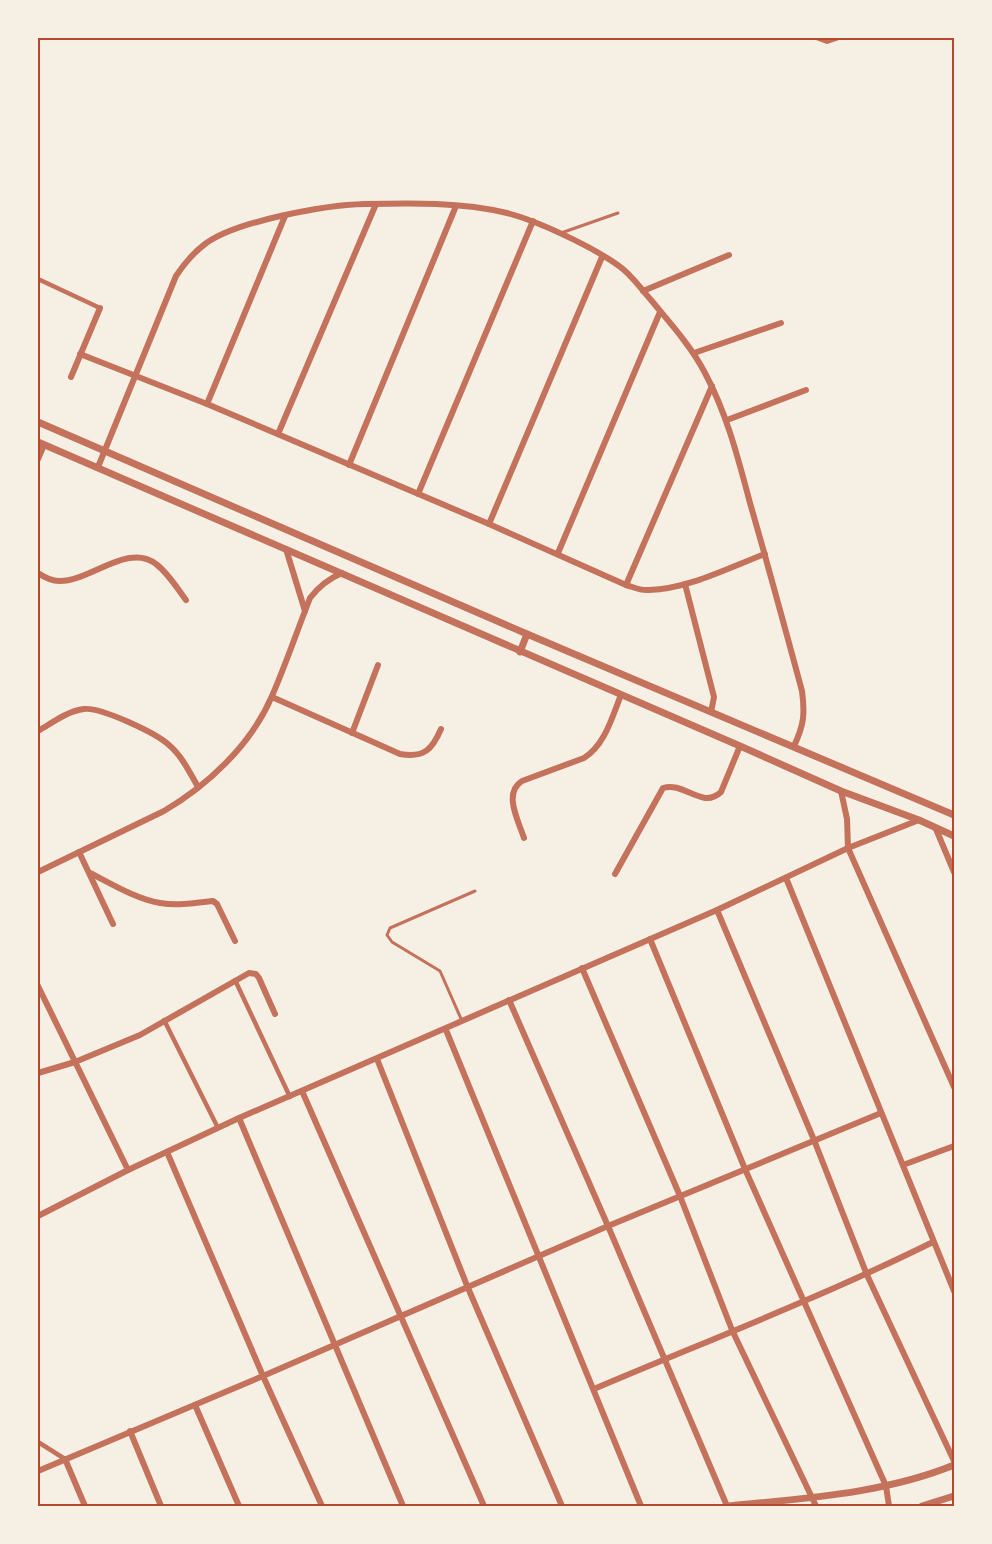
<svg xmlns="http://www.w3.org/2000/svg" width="992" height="1544" viewBox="0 0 992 1544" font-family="'Public Sans',sans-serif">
<rect width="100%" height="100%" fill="#f6efe4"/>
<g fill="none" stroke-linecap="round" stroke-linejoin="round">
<g stroke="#c5725c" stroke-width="3">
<path d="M 561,233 L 618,213"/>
<path d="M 462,1021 L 440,971 L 392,942 L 387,935 L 390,928 L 475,891"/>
</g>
<g stroke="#c5725c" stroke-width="4.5">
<path d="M 38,279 L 100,308"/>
<path d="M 235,980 L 290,1097"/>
<path d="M 164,1020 L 218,1128"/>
<path d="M 38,1442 L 65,1459"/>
</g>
<g stroke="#c5725c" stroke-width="6">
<path d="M 819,38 L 827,41 L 836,38"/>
<path d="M 643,291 L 729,255"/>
<path d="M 694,353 L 781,323"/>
<path d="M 80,354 L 207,404 L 489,524 L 626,585 C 633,587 641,591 649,590 C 688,589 728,568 765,554"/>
<path d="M 71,377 L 100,308"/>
<path d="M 207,404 L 285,216"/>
<path d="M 727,420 L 806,390"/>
<path d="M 278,434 L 376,204"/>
<path d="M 38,459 L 44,445"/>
<path d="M 349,465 L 456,206"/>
<path d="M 98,467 L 176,276 C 184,264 193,253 205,244 C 236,221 325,205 365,204 C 412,203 461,202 507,213 C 538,221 593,247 619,266 C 631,274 641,289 651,300 C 670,323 691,346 705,373 C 727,414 738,458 750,503 C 768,565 785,628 802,691 C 805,714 804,725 794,746"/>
<path d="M 418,494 L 533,221"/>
<path d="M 489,524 L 602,257"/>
<path d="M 286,549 L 305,611"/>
<path d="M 558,553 L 660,312"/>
<path d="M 38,573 C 44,577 51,581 59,581 C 89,582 128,542 156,564 C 168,573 177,588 186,600"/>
<path d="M 685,584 L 714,697 L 711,712"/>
<path d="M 626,585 L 712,386"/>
<path d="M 272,697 L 400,754 C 424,758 432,750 441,729"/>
<path d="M 38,731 C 52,723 67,711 84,709 C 101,707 156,733 169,745 C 182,756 190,773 198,787"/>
<path d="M 352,733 L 378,665"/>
<path d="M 841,791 L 847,819 L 848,848 L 954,1087"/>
<path d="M 936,829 L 954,872"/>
<path d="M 524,838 C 518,820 503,793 522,781 L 584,758 C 605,745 612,717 621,695"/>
<path d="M 79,852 L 113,924"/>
<path d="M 38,872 L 164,811 C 208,785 251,745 272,696 C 286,664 297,631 310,598 C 319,586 328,579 342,573"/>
<path d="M 90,873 C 112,884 136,899 160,903 C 178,906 196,903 213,901 L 217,904 L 235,941"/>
<path d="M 615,874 L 663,788 C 684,781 702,810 721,792 L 740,746"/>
<path d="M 786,878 L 954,1291"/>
<path d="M 717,910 L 814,1140 L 867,1275 L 954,1461"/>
<path d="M 650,939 L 745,1169 L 886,1486 L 889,1506"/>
<path d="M 582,968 L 680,1196 L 732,1330 L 816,1506"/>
<path d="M 38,986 L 128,1170"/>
<path d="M 509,1000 L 608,1226 L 727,1506"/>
<path d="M 446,1030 L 641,1506"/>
<path d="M 377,1059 L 468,1288 L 562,1506"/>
<path d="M 38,1073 L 75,1062 L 140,1035 L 249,973 L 256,974 L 259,978 L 275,1014"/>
<path d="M 302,1091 L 484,1506"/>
<path d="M 239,1118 L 403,1506"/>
<path d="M 167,1152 L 263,1376 L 322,1506"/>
<path d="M 903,1165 L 954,1146"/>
<path d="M 38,1216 L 128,1170 L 239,1118 L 717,910 L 848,848 L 919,820"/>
<path d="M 594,1389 C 707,1341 822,1297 933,1242"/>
<path d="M 195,1405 L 239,1506"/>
<path d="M 130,1431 L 161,1506"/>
<path d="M 65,1459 L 85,1506"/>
<path d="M 38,1471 L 263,1376 L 608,1226 L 881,1113"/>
</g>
<g stroke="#c5725c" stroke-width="7">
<path d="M 38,422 L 527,634 L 954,815"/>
<path d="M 38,442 L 740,746 L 841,791 L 919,820 L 954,836"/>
<path d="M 520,652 L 527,634"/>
<path d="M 729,1506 C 805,1498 883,1494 954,1465"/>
<path d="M 922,1506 L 954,1496"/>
</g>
</g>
<rect width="992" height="1544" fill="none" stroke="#f6efe4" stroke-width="78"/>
<rect x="39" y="39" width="914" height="1466" fill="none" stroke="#b5482f" stroke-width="2"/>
</svg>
